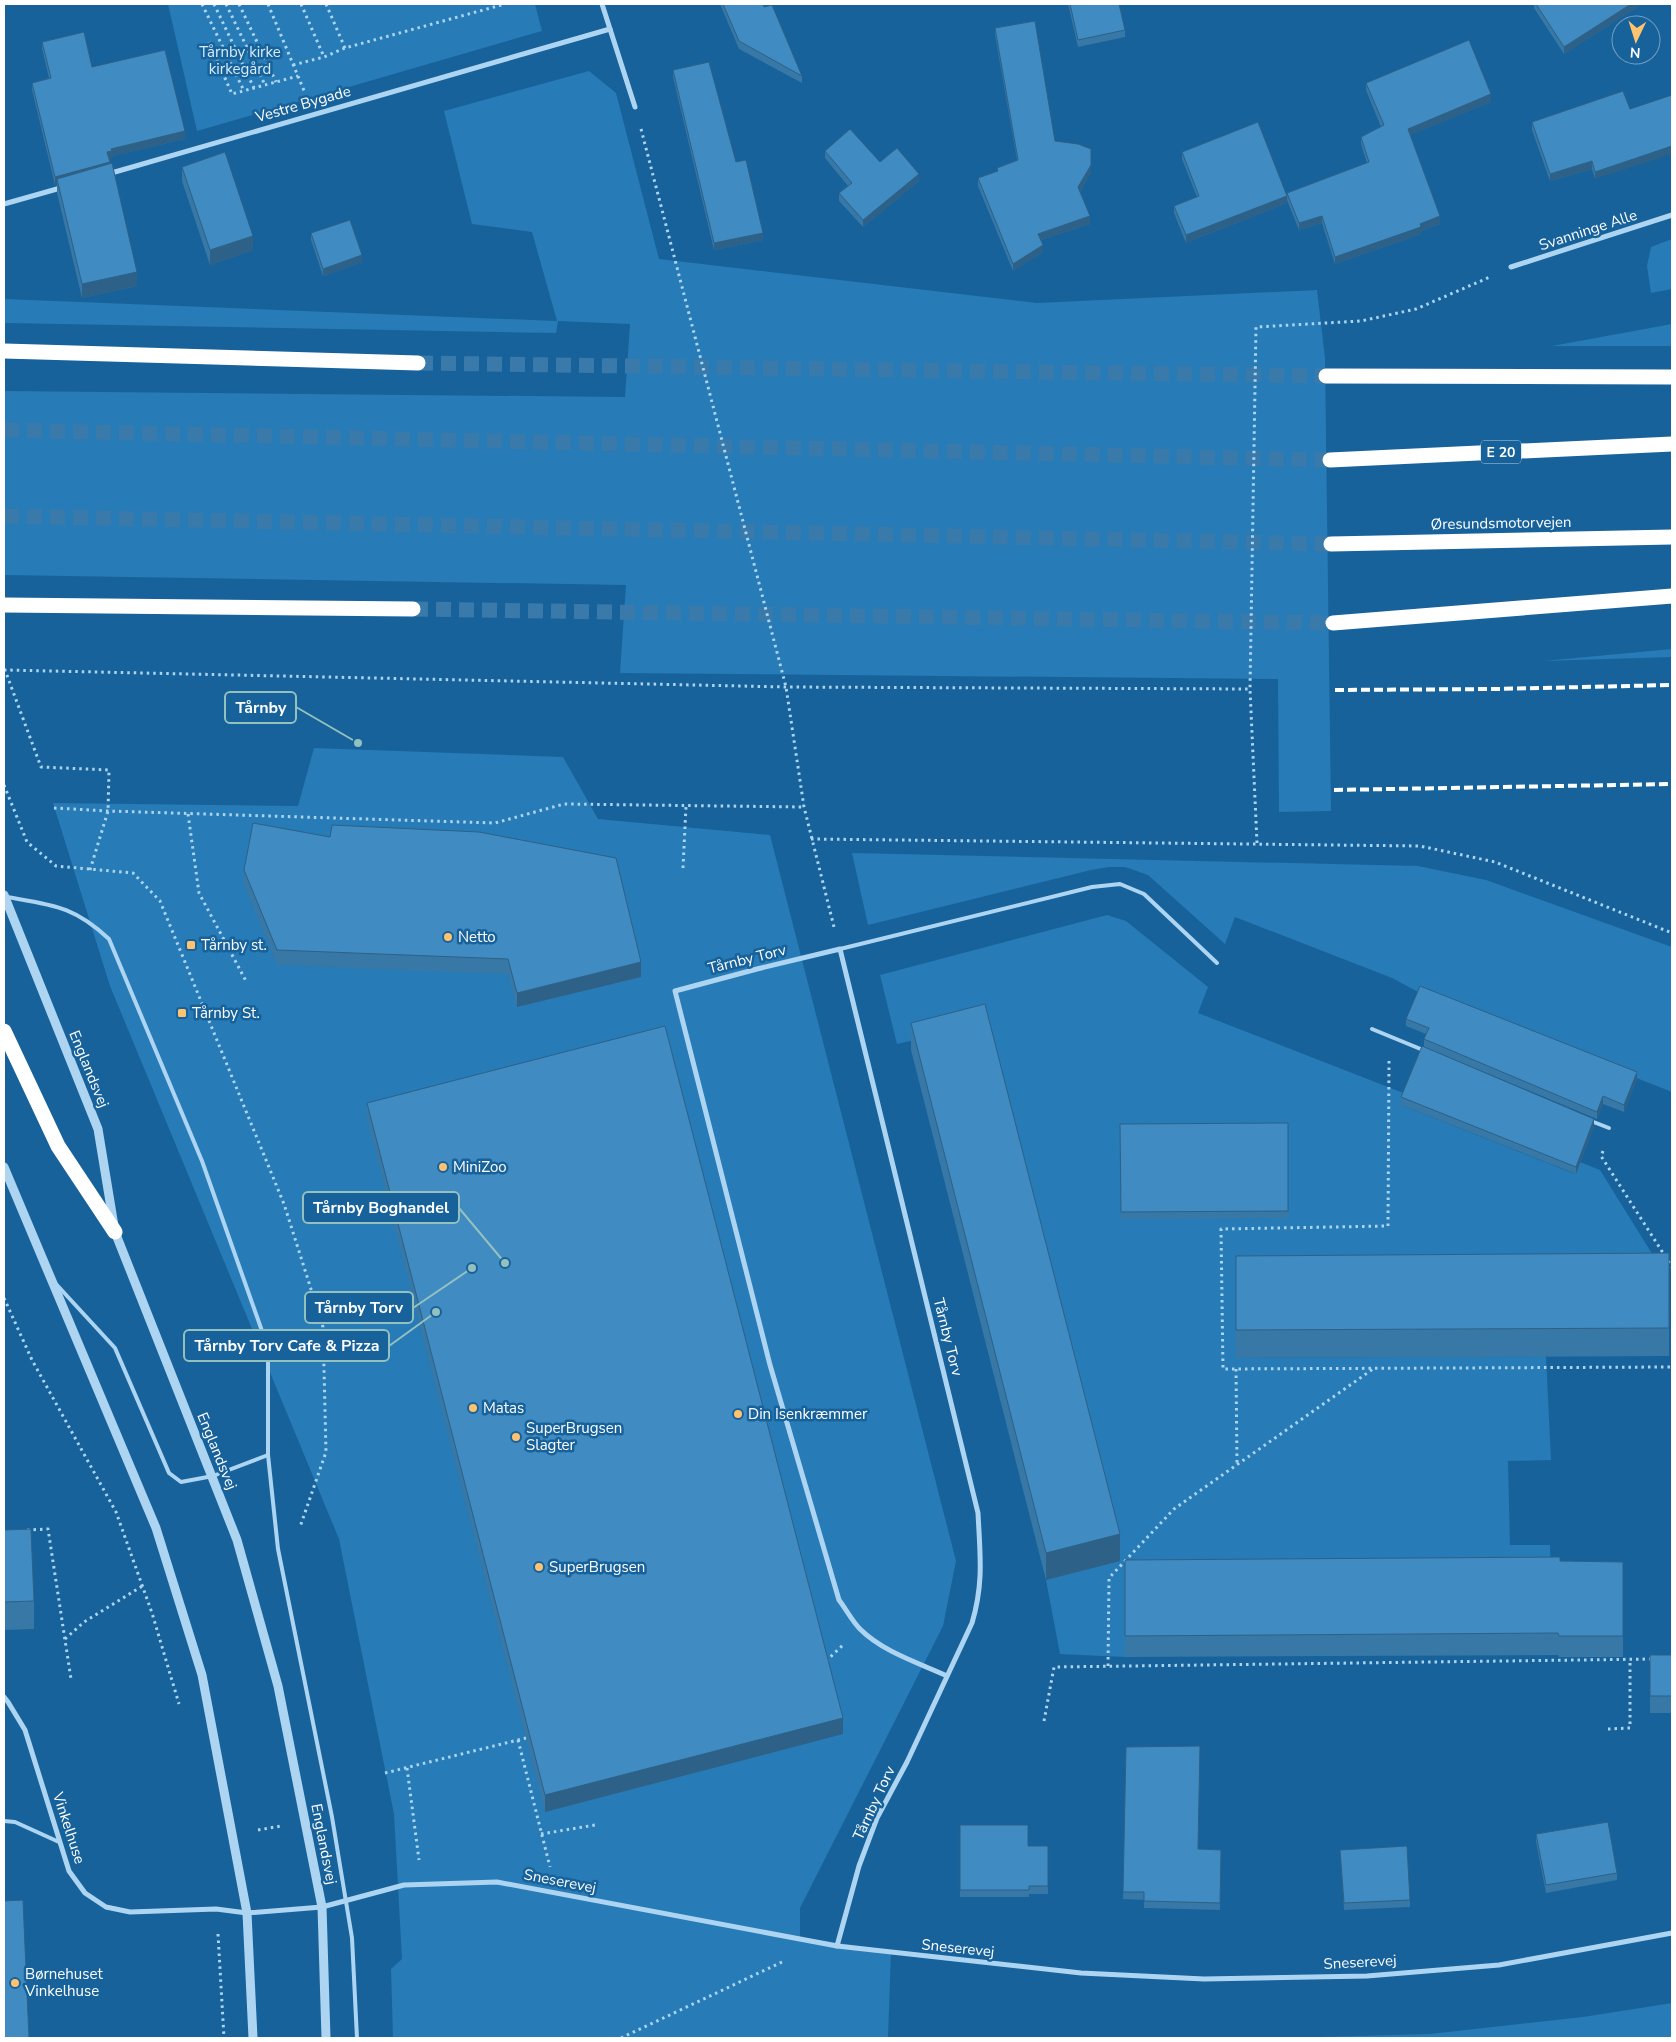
<svg xmlns="http://www.w3.org/2000/svg" width="1676" height="2042" viewBox="0 0 1676 2042" font-family="'Nunito Sans',sans-serif">
<rect width="100%" height="100%" fill="#17629b"/>
<g fill="#277bb7">
<path d="M 168,4 L 535,4 L 542,31 L 197,131 Z"/>
<path d="M 589,71 L 616,93 L 659,259 L 1037,303 L 1317,290 L 1325,358 L 1331,811 L 1279,812 L 1278,679 L 620,673 L 626,585 L 4,575 L 4,391 L 625,397 L 630,324 L 558,321 L 556,333 L 4,323 L 4,299 L 557,321 L 532,232 L 472,224 L 444,111 Z"/>
<path d="M 1672,239 L 1672,289 L 1651,293 L 1647,266 L 1651,247 Z"/>
<path d="M 1672,324 L 1672,346 L 1552,346 Z"/>
<path d="M 1672,649 L 1672,657 L 1543,661 Z"/>
<path d="M 314,748 L 563,757 L 598,819 L 770,835 L 956,1561 L 943,1626 L 800,1908 L 800,1937 L 891,1951 L 888,2038 L 393,2038 L 391,1969 L 402,1959 L 394,1814 L 339,1539 L 110,986 L 53,803 L 298,806 Z"/>
<path d="M 852,853 L 1418,866 L 1486,880 L 1672,947 L 1672,1092 L 1420,993 L 1392,978 L 1235,917 L 1225,944 L 1148,875 L 1125,867 L 1109,867 L 1091,870 L 868,925 Z"/>
<path d="M 1107,915 L 1126,921 L 1208,987 L 1198,1013 L 1406,1094 L 1401,1105 L 1575,1174 L 1580,1162 L 1600,1170 L 1669,1281 L 1236,1358 L 1546,1356 L 1551,1460 L 1508,1461 L 1510,1545 L 1550,1545 L 1551,1578 L 1125,1581 L 1125,1657 L 1060,1654 L 1046,1580 L 982,1025 L 897,1044 L 880,975 Z"/>
<path d="M 1672,2003 L 1672,2038 L 1283,2038 L 1430,2034 L 1583,2017 Z"/>
</g>
<g fill="none" stroke-linecap="round" stroke-linejoin="round">
<g stroke="#3a7aaa" stroke-width="15" stroke-dasharray="15 8" stroke-linecap="butt">
<path d="M 418,363 L 1326,376"/>
<path d="M 4,430 L 1330,460"/>
<path d="M 4,516 L 1331,544"/>
<path d="M 413,609 L 1333,623"/>
</g>
<g stroke="#add5f2" stroke-width="3" stroke-dasharray="2.5 4" stroke-linecap="butt">
<path d="M 202,4 L 244,91"/>
<path d="M 214,4 L 254,88"/>
<path d="M 226,4 L 265,85"/>
<path d="M 239,4 L 276,82"/>
<path d="M 268,4 L 305,93"/>
<path d="M 301,4 L 324,57"/>
<path d="M 326,4 L 345,48"/>
<path d="M 209,42 L 232,94 L 298,76"/>
<path d="M 293,65 L 324,57 L 345,48 L 505,4"/>
<path d="M 641,129 L 786,687 L 804,807 L 834,927"/>
<path d="M 4,785 L 27,842 L 56,866 L 133,873 L 160,901 L 284,1204 L 323,1327 L 326,1452 L 300,1527"/>
<path d="M 54,808 L 108,811 L 495,823 L 564,804 L 804,807"/>
<path d="M 188,814 L 199,893 L 246,981"/>
<path d="M 811,839 L 1420,846 L 1495,862 L 1672,933"/>
<path d="M 1257,843 L 1250,689 L 1256,327 L 1361,321 L 1416,309 L 1490,277"/>
<path d="M 683,868 L 686,806"/>
<path d="M 90,870 L 108,811 L 109,770 L 41,767 L 5,670 L 786,687 L 1250,689"/>
<path d="M 1389,1061 L 1388,1226 L 1221,1229 L 1223,1369 L 1672,1367"/>
<path d="M 1603,1151 L 1601,1156 L 1672,1267"/>
<path d="M 4,1298 L 32,1360 L 116,1512 L 152,1613 L 179,1704"/>
<path d="M 1236,1369 L 1237,1464"/>
<path d="M 27,1530 L 48,1529 L 71,1679"/>
<path d="M 65,1639 L 84,1622 L 144,1585"/>
<path d="M 826,1661 L 843,1645"/>
<path d="M 1108,1666 L 1109,1578 L 1174,1509 L 1373,1369"/>
<path d="M 1044,1721 L 1054,1667 L 1653,1659"/>
<path d="M 1608,1729 L 1630,1728 L 1630,1660"/>
<path d="M 518,1740 L 550,1867"/>
<path d="M 407,1768 L 419,1860"/>
<path d="M 385,1773 L 530,1737"/>
<path d="M 258,1830 L 281,1826"/>
<path d="M 541,1834 L 595,1825"/>
<path d="M 218,1934 L 224,2038"/>
<path d="M 621,2038 L 782,1962"/>
</g>
<g stroke="#add5f2" stroke-width="4">
<path d="M 7,897 C 53,905 74,906 109,939 L 202,1161 L 268,1348 L 268,1455 L 278,1549 L 332,1817 L 352,1938 L 357,2038"/>
<path d="M 840,949 L 1092,887 L 1120,884 L 1144,894 L 1217,963"/>
<path d="M 1372,1029 L 1423,1050"/>
<path d="M 1591,1121 L 1609,1128"/>
<path d="M 56,1284 L 115,1348 L 169,1473 L 181,1482 L 213,1476 L 268,1455"/>
<path d="M 4,1821 L 15,1822 L 59,1842"/>
</g>
<g stroke="#add5f2" stroke-width="5">
<path d="M 602,4 L 635,107"/>
<path d="M 108,174 L 610,29"/>
<path d="M 4,204 L 64,187"/>
<path d="M 1511,267 L 1672,215"/>
<path d="M 4,1697 L 8,1702 L 25,1730 L 69,1871 L 85,1893 L 106,1907 L 130,1912 L 216,1909 L 247,1913 L 322,1907 L 404,1885 L 497,1882 L 837,1946 L 1081,1973 L 1204,1979 L 1367,1976 L 1499,1965 L 1672,1933"/>
<path d="M 837,1946 L 859,1866 L 877,1818 L 907,1762 L 972,1623 C 984,1583 980,1554 978,1513 L 840,949 L 757,969 L 675,991 L 770,1365 L 839,1600 C 846,1609 852,1621 860,1629 C 883,1652 919,1663 947,1676"/>
</g>
<g stroke="#add5f2" stroke-width="9">
<path d="M 4,895 L 98,1129 L 115,1232 L 237,1540 L 278,1686 L 322,1907 L 326,2038"/>
<path d="M 4,1167 L 156,1528 L 202,1675 L 247,1913 L 253,2038"/>
</g>
<g stroke="#fff" stroke-width="15">
<path d="M 4,351 L 418,363"/>
<path d="M 1326,376 L 1672,377"/>
<path d="M 1330,460 L 1672,444"/>
<path d="M 1331,544 L 1672,537"/>
<path d="M 4,605 L 413,609"/>
<path d="M 1333,623 L 1672,596"/>
<path d="M 4,1031 L 58,1146 L 115,1232"/>
</g>
<g stroke="#fff" stroke-width="4" stroke-dasharray="9 4" stroke-linecap="butt">
<path d="M 1335,690 L 1496,689 L 1672,685"/>
<path d="M 1334,790 L 1672,784"/>
</g>
</g>
<g fill="#3778a6">
<path d="M 720,4 L 763,4 L 802,76 L 802,83 L 739,49 Z"/>
<path d="M 1068,4 L 1119,4 L 1125,30 L 1125,37 L 1078,47 Z"/>
<path d="M 1534,4 L 1642,4 L 1564,54 L 1534,8 Z"/>
<path d="M 995,28 L 1055,141 L 1091,149 L 1091,172 L 1080,192 L 1090,224 L 1041,240 L 1043,252 L 1013,271 L 978,186 L 978,178 L 997,171 L 997,168 L 1017,160 L 995,35 Z"/>
<path d="M 42,42 L 92,67 L 185,139 L 112,156 L 112,159 L 109,159 L 137,286 L 82,298 L 57,193 L 57,184 L 55,185 L 32,90 L 32,83 L 49,78 L 42,49 Z"/>
<path d="M 673,70 L 763,240 L 714,250 L 673,77 Z"/>
<path d="M 1366,83 L 1491,102 L 1410,135 L 1440,224 L 1421,231 L 1421,234 L 1335,264 L 1322,223 L 1299,230 L 1287,200 L 1287,193 L 1367,163 L 1361,144 L 1361,137 L 1381,127 L 1366,90 Z"/>
<path d="M 1630,109 L 1595,179 L 1592,169 L 1550,181 L 1532,130 L 1532,122 Z"/>
<path d="M 825,151 L 880,162 L 919,181 L 863,227 L 839,201 L 839,193 L 848,186 L 825,158 Z"/>
<path d="M 1182,152 L 1287,203 L 1186,243 L 1174,213 L 1174,206 L 1197,197 L 1182,159 Z"/>
<path d="M 182,167 L 253,250 L 210,265 L 182,181 Z"/>
<path d="M 311,233 L 362,262 L 323,276 L 311,240 Z"/>
<path d="M 244,870 L 641,977 L 517,1007 L 508,974 L 277,965 L 244,884 Z"/>
<path d="M 1406,1019 L 1637,1079 L 1624,1112 L 1603,1104 L 1597,1119 L 1424,1047 L 1424,1039 L 1426,1034 L 1406,1026 Z"/>
<path d="M 911,1023 L 1120,1561 L 1046,1580 L 911,1050 Z"/>
<path d="M 1401,1097 L 1594,1126 L 1576,1174 L 1401,1105 Z"/>
<path d="M 367,1103 L 843,1734 L 545,1812 L 367,1119 Z"/>
<path d="M 1288,1123 L 1288,1218 L 1121,1219 L 1120,1124 Z"/>
<path d="M 1669,1253 L 1669,1356 L 1236,1358 L 1236,1256 Z"/>
<path d="M 4,1530 L 34,1601 L 34,1629 L 4,1630 Z"/>
<path d="M 1125,1560 L 1623,1562 L 1623,1657 L 1559,1657 L 1558,1655 L 1125,1657 Z"/>
<rect x="1650" y="1655" width="22" height="58"/>
<path d="M 1126,1747 L 1198,1849 L 1221,1850 L 1220,1910 L 1144,1908 L 1144,1900 L 1123,1899 Z"/>
<path d="M 960,1825 L 1028,1846 L 1048,1846 L 1048,1894 L 1029,1894 L 1029,1897 L 960,1897 Z"/>
<path d="M 1536,1834 L 1617,1873 L 1617,1880 L 1546,1893 L 1536,1842 Z"/>
<path d="M 1340,1850 L 1410,1900 L 1410,1907 L 1344,1910 Z"/>
</g>
<g fill="#2d6187">
<path d="M 1631,4 L 1642,4 L 1564,54 L 1564,47 Z"/>
<path d="M 1491,94 L 1491,102 L 1408,136 L 1408,129 Z"/>
<path d="M 185,131 L 185,139 L 112,156 L 112,159 L 107,160 L 107,152 L 111,149 Z"/>
<path d="M 1672,146 L 1672,154 L 1595,179 L 1595,172 Z"/>
<path d="M 1592,161 L 1592,169 L 1550,181 L 1550,174 Z"/>
<path d="M 110,162 L 110,169 L 57,179 L 57,184 L 55,185 L 55,177 Z"/>
<path d="M 1091,165 L 1091,172 L 1078,195 L 1078,187 Z"/>
<path d="M 919,174 L 919,181 L 863,227 L 863,220 Z"/>
<path d="M 1287,196 L 1287,203 L 1186,243 L 1186,235 Z"/>
<path d="M 1090,216 L 1090,224 L 1038,241 L 1038,234 Z"/>
<path d="M 1322,216 L 1322,223 L 1299,230 L 1299,223 Z"/>
<path d="M 1440,216 L 1440,224 L 1421,231 L 1421,234 L 1335,264 L 1335,257 Z"/>
<path d="M 763,233 L 763,240 L 714,250 L 714,243 Z"/>
<path d="M 253,236 L 253,250 L 210,265 L 210,250 Z"/>
<path d="M 1043,245 L 1043,252 L 1013,271 L 1013,264 Z"/>
<path d="M 362,255 L 362,262 L 323,276 L 323,269 Z"/>
<path d="M 137,272 L 137,286 L 82,298 L 82,284 Z"/>
<path d="M 641,962 L 641,977 L 517,1007 L 517,993 Z"/>
<path d="M 1637,1072 L 1637,1079 L 1624,1112 L 1624,1105 Z"/>
<path d="M 1603,1096 L 1603,1104 L 1597,1119 L 1597,1112 Z"/>
<path d="M 1594,1119 L 1594,1126 L 1576,1174 L 1576,1167 Z"/>
<path d="M 1120,1534 L 1120,1561 L 1046,1580 L 1046,1553 Z"/>
<path d="M 843,1718 L 843,1734 L 545,1812 L 545,1795 Z"/>
</g>
<g fill="#408bc1" stroke="#2d6187">
<path d="M 723,4 L 763,4 L 764,7 L 772,5 L 802,76 L 739,41 Z"/>
<path d="M 1070,4 L 1119,4 L 1125,30 L 1078,40 Z"/>
<path d="M 1536,4 L 1631,4 L 1564,47 Z"/>
<path d="M 1035,21 L 1055,141 L 1078,144 L 1091,149 L 1091,165 L 1078,187 L 1090,216 L 1038,234 L 1043,245 L 1013,264 L 978,178 L 998,171 L 997,168 L 1018,160 L 995,28 Z"/>
<path d="M 84,32 L 92,67 L 165,50 L 185,131 L 111,149 L 112,151 L 107,152 L 110,162 L 55,177 L 32,83 L 51,78 L 42,42 Z"/>
<path d="M 1469,40 L 1491,94 L 1408,129 L 1440,216 L 1420,224 L 1421,227 L 1335,257 L 1322,216 L 1299,223 L 1287,193 L 1369,162 L 1361,137 L 1384,125 L 1366,83 Z"/>
<path d="M 709,62 L 736,162 L 746,160 L 763,233 L 714,243 L 673,70 Z"/>
<path d="M 1623,91 L 1630,109 L 1672,95 L 1672,146 L 1595,172 L 1592,161 L 1550,174 L 1532,122 Z"/>
<path d="M 1258,122 L 1287,196 L 1186,235 L 1174,206 L 1199,196 L 1182,152 Z"/>
<path d="M 850,129 L 880,162 L 897,148 L 919,174 L 863,220 L 839,193 L 852,183 L 825,151 Z"/>
<path d="M 225,152 L 253,236 L 210,250 L 182,167 Z"/>
<path d="M 112,163 L 137,272 L 82,284 L 57,179 Z"/>
<path d="M 350,220 L 362,255 L 323,269 L 311,233 Z"/>
<path d="M 253,823 L 330,837 L 332,825 L 479,832 L 616,858 L 641,962 L 517,993 L 508,959 L 277,950 L 244,870 Z"/>
<path d="M 1420,986 L 1637,1072 L 1624,1105 L 1603,1096 L 1597,1112 L 1424,1039 L 1429,1028 L 1406,1019 Z"/>
<path d="M 985,1004 L 1120,1534 L 1046,1553 L 911,1023 Z"/>
<path d="M 665,1026 L 843,1718 L 545,1795 L 367,1103 Z"/>
<path d="M 1422,1046 L 1594,1119 L 1576,1167 L 1401,1097 Z"/>
<path d="M 1288,1123 L 1288,1211 L 1121,1212 L 1120,1124 Z"/>
<path d="M 1669,1253 L 1669,1328 L 1236,1330 L 1236,1256 Z"/>
<path d="M 31,1529 L 34,1601 L 4,1602 L 4,1530 Z"/>
<path d="M 1560,1557 L 1560,1561 L 1623,1562 L 1623,1636 L 1559,1636 L 1558,1633 L 1125,1636 L 1125,1560 Z"/>
<rect x="1650" y="1655" width="22" height="41"/>
<path d="M 1200,1746 L 1198,1849 L 1221,1850 L 1220,1903 L 1144,1901 L 1144,1892 L 1123,1892 L 1126,1747 Z"/>
<path d="M 1608,1822 L 1617,1873 L 1546,1885 L 1536,1834 Z"/>
<path d="M 960,1825 L 1028,1825 L 1028,1846 L 1048,1846 L 1048,1886 L 1029,1886 L 1029,1890 L 960,1890 Z"/>
<path d="M 1407,1846 L 1410,1900 L 1344,1903 L 1340,1850 Z"/>
<path d="M 23,1900 L 29,2038 L 4,2038 L 4,1901 Z"/>
</g>
<g fill="#ffc26e" stroke="#17629b" stroke-width="2">
<circle cx="448" cy="937" r="5"/>
<rect x="186" y="940" width="10" height="10" rx="2.5"/>
<rect x="177" y="1008" width="10" height="10" rx="2.5"/>
<circle cx="443" cy="1167" r="5"/>
<circle cx="473" cy="1408" r="5"/>
<circle cx="738" cy="1414" r="5"/>
<circle cx="516" cy="1437" r="5"/>
<circle cx="539" cy="1567" r="5"/>
<circle cx="15" cy="1983" r="5"/>
</g>
<g text-anchor="middle" dominant-baseline="central" stroke-width="5" stroke-linejoin="round" paint-order="stroke">
<rect fill="#17629b" stroke="#b9d0e1" stroke-width="1" x="1481" y="440.5" width="40" height="23" rx="4"/>
<g font-size="14" font-weight="bold" fill="#fff">
<text x="1501" y="452">E 20</text>
</g>
<g font-size="15" fill="#d5ecfc" stroke="#17629b">
<text x="240" y="52">Tårnby kirke<tspan x="240" dy="17">kirkegård</tspan></text>
</g>
<g font-size="15" fill="#fff" stroke="#17629b">
<text transform="translate(303 104) rotate(-16)">Vestre Bygade</text>
<text transform="translate(1588 230) rotate(-18)">Svanninge Alle</text>
<text transform="translate(1501 523) rotate(-1)">Øresundsmotorvejen</text>
<text transform="translate(747 959) rotate(-14)">Tårnby Torv</text>
<text transform="translate(89 1069) rotate(68)">Englandsvej</text>
<text transform="translate(948 1337) rotate(76)">Tårnby Torv</text>
<text transform="translate(217 1451) rotate(68)">Englandsvej</text>
<text transform="translate(874 1803) rotate(-65)">Tårnby Torv</text>
<text transform="translate(69 1828) rotate(72)">Vinkelhuse</text>
<text transform="translate(324 1844) rotate(79)">Englandsvej</text>
<text transform="translate(560 1881) rotate(11)">Sneserevej</text>
<text transform="translate(958 1948) rotate(6)">Sneserevej</text>
<text transform="translate(1360 1962) rotate(-3)">Sneserevej</text>
</g>
<g font-size="15" fill="#fff" stroke="#17629b" text-anchor="start">
<text x="458" y="937">Netto</text>
<text x="201" y="945">Tårnby st.</text>
<text x="192" y="1013">Tårnby St.</text>
<text x="453" y="1167">MiniZoo</text>
<text x="483" y="1408">Matas</text>
<text x="748" y="1414">Din Isenkræmmer</text>
<text x="526" y="1428">SuperBrugsen<tspan x="526" dy="17">Slagter</tspan></text>
<text x="549" y="1567">SuperBrugsen</text>
<text x="25" y="1974">Børnehuset<tspan x="25" dy="17">Vinkelhuse</tspan></text>
</g>
</g>
<path fill="none" stroke="#93c1be" stroke-width="2" d="M358 743L296 707M505 1263L459 1208M472 1268L413 1308M436 1312L389 1346"/>
<g fill="#93c1be" stroke="#17629b" stroke-width="2">
<circle cx="358" cy="743" r="5"/>
<circle cx="505" cy="1263" r="5"/>
<circle cx="472" cy="1268" r="5"/>
<circle cx="436" cy="1312" r="5"/>
</g>
<g fill="#17629b" stroke="#93c1be" stroke-width="2">
<rect x="225" y="692" width="71" height="31" rx="5"/>
<rect x="303" y="1192" width="156" height="31" rx="5"/>
<rect x="305" y="1292" width="108" height="31" rx="5"/>
<rect x="184" y="1330" width="205" height="31" rx="5"/>
</g>
<g font-size="16" text-anchor="middle" font-weight="bold" fill="#fff">
<text x="261" y="713">Tårnby</text>
<text x="381" y="1213">Tårnby Boghandel</text>
<text x="359" y="1313">Tårnby Torv</text>
<text x="287" y="1351">Tårnby Torv Cafe &amp; Pizza</text>
</g>
<rect width="1676" height="2042" fill="none" stroke="#ffffff" stroke-width="10"/>
<g transform="translate(1636 40) rotate(184)"><circle r="24" fill="#17629b" stroke="#74a1c3"/>
<path d="M0-4L9 19L0 12L-9 19Z" fill="#ffc26e"/>
<text y="-8" font-size="14" font-weight="bold" text-anchor="middle" fill="#ffffff">N</text>
</g>
</svg>
